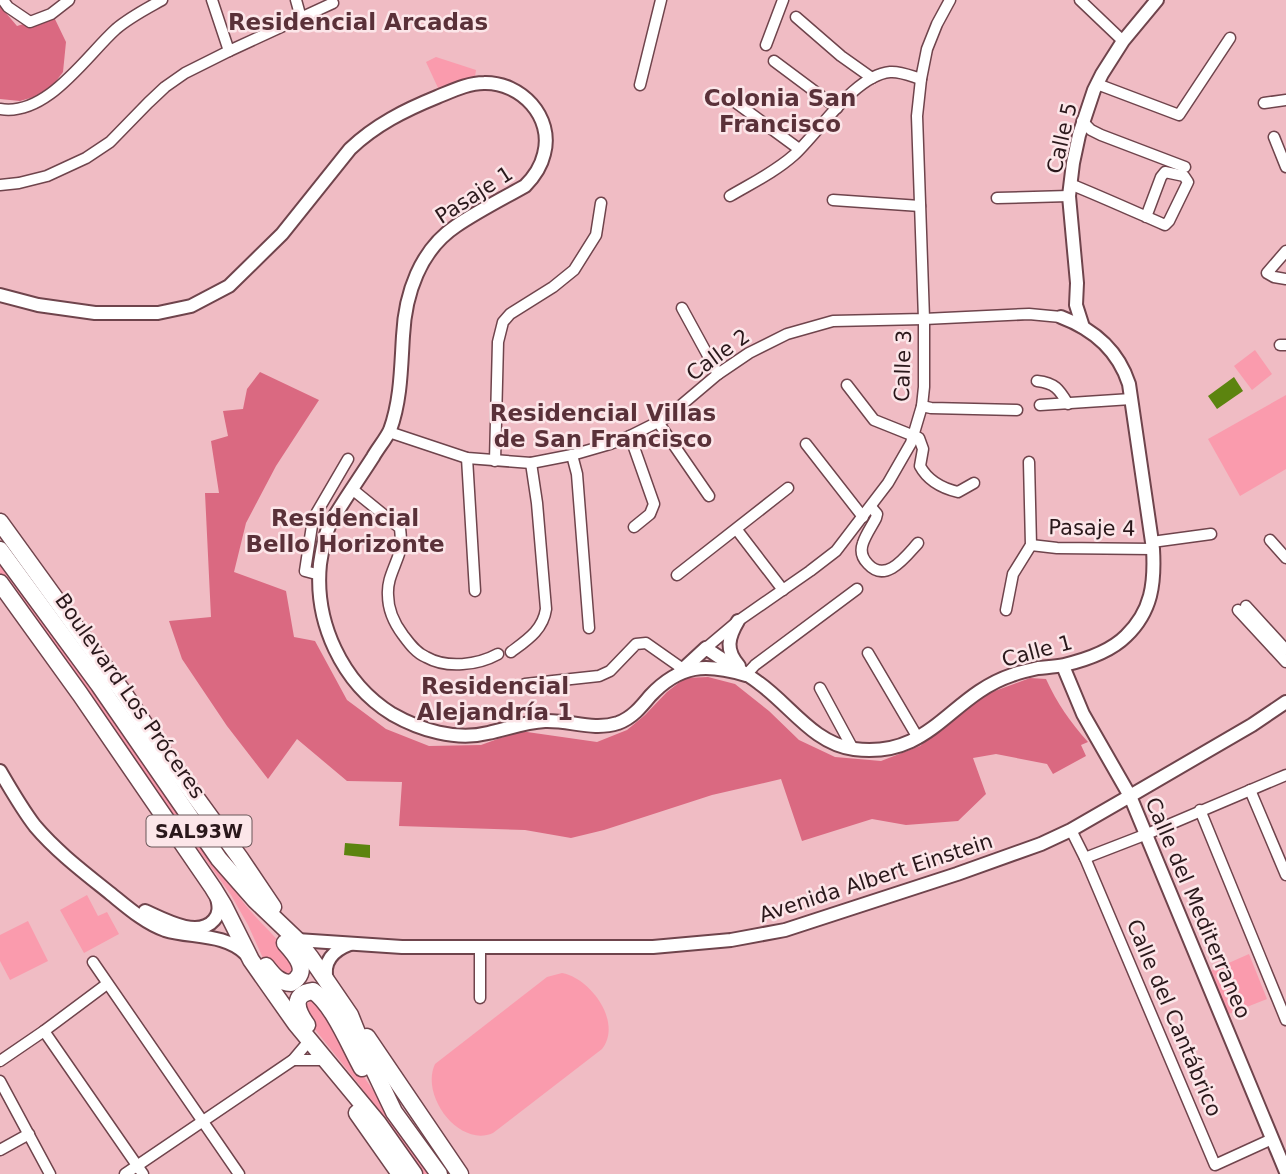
<svg xmlns="http://www.w3.org/2000/svg" width="1286" height="1174" viewBox="0 0 1286 1174" font-family="'DejaVu Sans',sans-serif">
<rect width="100%" height="100%" fill="#f0bcc4"/>
<g fill="#fa9bad">
<path d="M 436,57 L 476,70 L 474,83 L 439,90 L 426,62 Z"/>
<path d="M 1255,350 L 1272,374 L 1252,390 L 1234,366 Z"/>
<path d="M 1286,395 L 1286,469 L 1240,496 L 1208,439 Z"/>
<path d="M 0,558 L 243,902 C 259,923 280,939 295,962 L 292,974 L 290,976 L 274,972 L 262,956 L 248,925 L 231,895 L 0,574 Z"/>
<path d="M 87,895 L 98,916 L 107,912 L 119,934 L 84,953 L 60,910 Z"/>
<path d="M 28,921 L 48,961 L 10,980 L 0,961 L 0,935 Z"/>
<path d="M 1249,954 L 1267,999 L 1224,1016 L 1206,973 Z"/>
<path d="M 562,973 C 590,978 623,1022 602,1049 L 493,1133 C 459,1148 420,1096 435,1064 L 547,977 Z"/>
<path d="M 313,1000 L 318,1002 L 366,1080 L 432,1174 L 423,1174 L 361,1087 L 309,1022 L 306,1018 L 306,1004 Z"/>
</g>
<g fill="#da6981">
<path d="M 0,6 L 17,26 L 53,15 L 66,42 L 63,72 L 47,93 L 20,101 L 0,99 Z"/>
<path d="M 260,372 L 319,400 L 276,466 L 246,523 L 234,572 L 286,591 L 294,637 L 315,641 L 347,700 L 386,729 L 429,746 L 481,745 L 520,731 L 597,742 L 627,730 L 645,715 L 667,692 L 685,678 L 708,677 L 735,684 L 769,711 L 799,740 L 835,757 L 881,761 L 920,746 L 974,702 L 992,692 L 1030,678 L 1046,679 C 1057,703 1070,722 1088,742 L 1081,745 L 1086,756 L 1053,774 L 1047,764 L 996,754 L 973,758 L 986,794 L 958,821 L 906,825 L 872,819 L 802,841 L 781,779 L 712,795 L 604,830 L 571,838 L 525,830 L 399,826 L 402,782 L 347,781 L 297,739 L 268,779 L 227,726 L 182,659 L 169,621 L 211,617 L 205,493 L 219,493 L 211,441 L 228,436 L 223,411 L 243,409 L 247,389 Z"/>
</g>
<g fill="#5c840f">
<path d="M 1234,377 L 1243,391 L 1217,409 L 1208,396 Z"/>
<path d="M 345,843 L 370,845 L 370,858 L 344,855 Z"/>
</g>
<g fill="none" stroke-linecap="round" stroke-linejoin="round">
<defs>
<g id="minor">
<path d="M 3,0 L 8,7 L 30,22 L 51,14 L 69,0"/>
<path d="M 212,0 L 229,51"/>
<path d="M 296,0 L 301,18"/>
<path d="M 1080,0 L 1123,41"/>
<path d="M 796,17 L 841,56 L 872,78"/>
<path d="M 766,45 L 783,0"/>
<path d="M 774,61 L 837,108"/>
<path d="M 1097,84 L 1179,115 L 1230,38"/>
<path d="M 640,85 L 661,0"/>
<path d="M 735,102 L 799,149"/>
<path d="M 1264,103 L 1286,100"/>
<path d="M 0,109 C 47,117 86,56 116,29 C 130,17 146,9 162,0"/>
<path d="M 1082,121 L 1091,130 L 1101,135 L 1185,167"/>
<path d="M 1274,137 L 1286,167"/>
<path d="M 1070,184 C 1102,197 1133,211 1165,225 L 1169,221 L 1188,182 L 1184,176 L 1165,172 L 1161,177 L 1146,217"/>
<path d="M 0,185 L 19,183 L 47,176 L 86,158 L 110,142 L 148,103 L 165,87 L 185,73 L 229,51 L 333,3"/>
<path d="M 730,196 C 752,183 775,172 794,155 C 819,132 855,75 890,72 C 900,71 911,76 921,79"/>
<path d="M 997,198 L 1069,196"/>
<path d="M 833,200 L 920,206"/>
<path d="M 1286,251 L 1267,273 L 1274,277 L 1286,279"/>
<path d="M 682,308 L 718,374"/>
<path d="M 1280,345 L 1286,345"/>
<path d="M 1037,381 C 1055,383 1059,389 1068,404"/>
<path d="M 847,385 L 874,420 L 919,438 L 923,449 L 920,466 C 928,481 941,488 958,492 L 974,483"/>
<path d="M 1040,405 L 1131,399"/>
<path d="M 922,406 L 931,408 L 1017,410"/>
<path d="M 658,422 L 709,496"/>
<path d="M 389,432 L 467,458 L 531,463 L 572,455 L 610,444 L 630,436 L 666,418 L 718,374 L 749,353 L 787,334 L 833,321 L 924,319 L 1029,314 L 1061,317"/>
<path d="M 630,436 L 654,504 L 650,514 L 634,527"/>
<path d="M 806,444 L 863,517"/>
<path d="M 572,455 L 577,474 L 589,628"/>
<path d="M 467,458 L 475,591"/>
<path d="M 495,461 L 498,342 L 503,322 L 510,314 L 553,287 L 574,270 L 596,235 L 601,203"/>
<path d="M 352,489 L 400,528 C 401,537 402,546 399,554 C 394,569 387,580 388,595 C 388,610 394,623 403,635 C 409,643 416,653 426,657 C 447,669 478,665 498,654"/>
<path d="M 871,507 L 877,514 L 876,518 C 872,526 866,534 863,543 C 860,551 862,558 868,564 C 886,584 906,556 918,543"/>
<path d="M 737,530 L 783,590"/>
<path d="M 1270,540 L 1286,558"/>
<path d="M 1152,542 L 1211,534"/>
<path d="M 1031,545 L 1057,548 L 1153,549"/>
<path d="M 320,575 L 305,571 L 313,519 L 348,459"/>
<path d="M 677,575 L 788,488"/>
<path d="M 1246,606 L 1286,650"/>
<path d="M 1006,610 L 1013,574 L 1031,545 L 1029,462"/>
<path d="M 1238,610 L 1286,662"/>
<path d="M 706,648 L 738,621 L 810,571 L 836,551 L 888,483 L 911,443 L 922,406 L 924,387 L 924,319 L 917,116 L 921,79 L 927,49 L 937,24 L 950,0"/>
<path d="M 511,652 C 527,640 543,630 546,609 L 537,503 L 531,463"/>
<path d="M 868,653 L 918,738"/>
<path d="M 746,675 L 755,665 L 857,589"/>
<path d="M 525,684 L 599,676 L 610,671 L 636,644 L 646,643 L 683,669"/>
<path d="M 820,688 L 853,749"/>
<path d="M 1250,790 L 1286,875"/>
<path d="M 1200,810 L 1286,1020"/>
<path d="M 1071,830 L 1085,858 L 1215,1165 L 1272,1139"/>
<path d="M 1085,858 L 1147,834 L 1286,775"/>
<path d="M 480,948 L 480,998"/>
<path d="M 93,962 L 239,1174"/>
<path d="M 44,1031 L 143,1174"/>
<path d="M 293,1060 L 321,1060"/>
<path d="M 0,1061 L 44,1031 L 107,984"/>
<path d="M 0,1081 L 50,1174"/>
<path d="M 0,1150 L 29,1134"/>
<path d="M 125,1174 L 293,1060 L 309,1041"/>
</g>
<g id="tertiary">
<path d="M 0,295 L 38,305 L 95,313 L 158,313 L 191,306 L 229,286 L 282,234 L 350,149 C 375,125 405,110 437,97 C 452,91 468,83 484,83 C 521,82 554,117 544,154 C 541,167 534,177 525,186 C 502,199 478,211 456,226 C 420,250 405,294 403,336 C 401,367 401,400 390,430 C 386,439 378,448 373,457 C 359,479 343,501 330,524 C 324,536 322,551 320,564 C 314,622 342,683 392,714 C 420,730 456,741 488,733 C 507,729 525,722 545,721 C 570,720 593,731 618,723 C 632,718 641,707 650,696 C 680,664 706,663 746,675"/>
<path d="M 1083,327 L 1076,305 L 1077,283 L 1069,196 L 1073,163 L 1079,135 L 1094,90 L 1102,74 L 1123,41 L 1157,0"/>
<path d="M 738,621 C 728,638 725,650 739,666"/>
<path d="M 1063,666 L 1083,714 L 1130,796 L 1286,1172"/>
<path d="M 680,672 L 706,648 C 723,661 742,670 759,683 C 790,705 814,744 854,749 C 931,759 949,696 1012,675 C 1020,672 1029,670 1038,668 C 1046,667 1055,667 1064,665 C 1085,660 1110,652 1126,636 C 1152,611 1155,583 1153,549 L 1129,384 C 1118,350 1093,329 1061,317"/>
<path d="M 0,771 C 11,790 22,809 35,826 C 57,852 85,873 111,894 C 127,907 145,923 165,930 C 191,938 225,933 246,954"/>
<path d="M 145,911 C 163,919 198,939 214,920 C 220,913 219,906 217,898"/>
<path d="M 297,940 L 402,947 L 653,947 L 731,940 L 785,930 L 957,874 L 1041,844 L 1071,830 L 1130,796 L 1252,725 L 1286,702"/>
<path d="M 327,980 C 322,962 334,950 350,944"/>
</g>
<g id="trunk">
<path d="M 0,522 L 123,692 L 168,759 L 240,858 L 273,907"/>
<path d="M 0,550 L 99,685 L 219,859 L 255,900 L 297,940 L 311,958 L 350,1015 L 362,1045 L 394,1112 L 439,1174"/>
<path d="M 0,583 L 80,694 L 213,888 L 224,906 L 251,960 L 296,1024 L 378,1123 L 414,1174"/>
<path d="M 266,966 C 273,975 279,983 291,983 C 311,972 296,955 285,943"/>
<path d="M 307,1025 C 297,1011 290,994 313,991 C 333,1004 350,1047 362,1068"/>
<path d="M 367,1037 L 460,1174"/>
<path d="M 357,1113 L 400,1174"/>
</g>
</defs>
<use href="#minor" stroke="#6f444c" stroke-width="13"/>
<use href="#tertiary" stroke="#6f444c" stroke-width="16"/>
<use href="#trunk" stroke="#6f444c" stroke-width="19"/>
<use href="#minor" stroke="#fff" stroke-width="10"/>
<use href="#tertiary" stroke="#fff" stroke-width="12"/>
<use href="#trunk" stroke="#fff" stroke-width="16"/>
</g>
<g text-anchor="middle" dominant-baseline="central" stroke-width="5" stroke-linejoin="round" paint-order="stroke">
<rect fill="#fce6e9" stroke="#695659" stroke-width="2" x="146.5" y="815.5" width="105" height="31" rx="5"/>
<g font-size="19" font-weight="bold" fill="#2a181b">
<text x="199" y="831">SAL93W</text>
</g>
<g font-size="21" fill="#2a181b" stroke="#fce6e9">
<text transform="translate(1062 138) rotate(-77)">Calle 5</text>
<text transform="translate(474 195) rotate(-33)">Pasaje 1</text>
<text transform="translate(718 355) rotate(-36)">Calle 2</text>
<text transform="translate(903 366) rotate(-88)">Calle 3</text>
<text transform="translate(1092 528) rotate(1)">Pasaje 4</text>
<text transform="translate(1037 651) rotate(-15)">Calle 1</text>
<text transform="translate(130 696) rotate(55)">Boulevard Los Próceres</text>
<text transform="translate(876 878) rotate(-18)">Avenida Albert Einstein</text>
<text transform="translate(1198 908) rotate(67)">Calle del Mediterraneo</text>
<text transform="translate(1174 1018) rotate(67)">Calle del Cantábrico</text>
</g>
<g font-size="23" font-weight="bold" fill="#5a3139" stroke="#fce6e9">
<text x="358" y="22">Residencial Arcadas</text>
<text x="780" y="98">Colonia San<tspan x="780" dy="26">Francisco</tspan></text>
<text x="603" y="413">Residencial Villas<tspan x="603" dy="26">de San Francisco</tspan></text>
<text x="345" y="518">Residencial<tspan x="345" dy="26">Bello Horizonte</tspan></text>
<text x="495" y="686">Residencial<tspan x="495" dy="26">Alejandría 1</tspan></text>
</g>
</g>
</svg>
